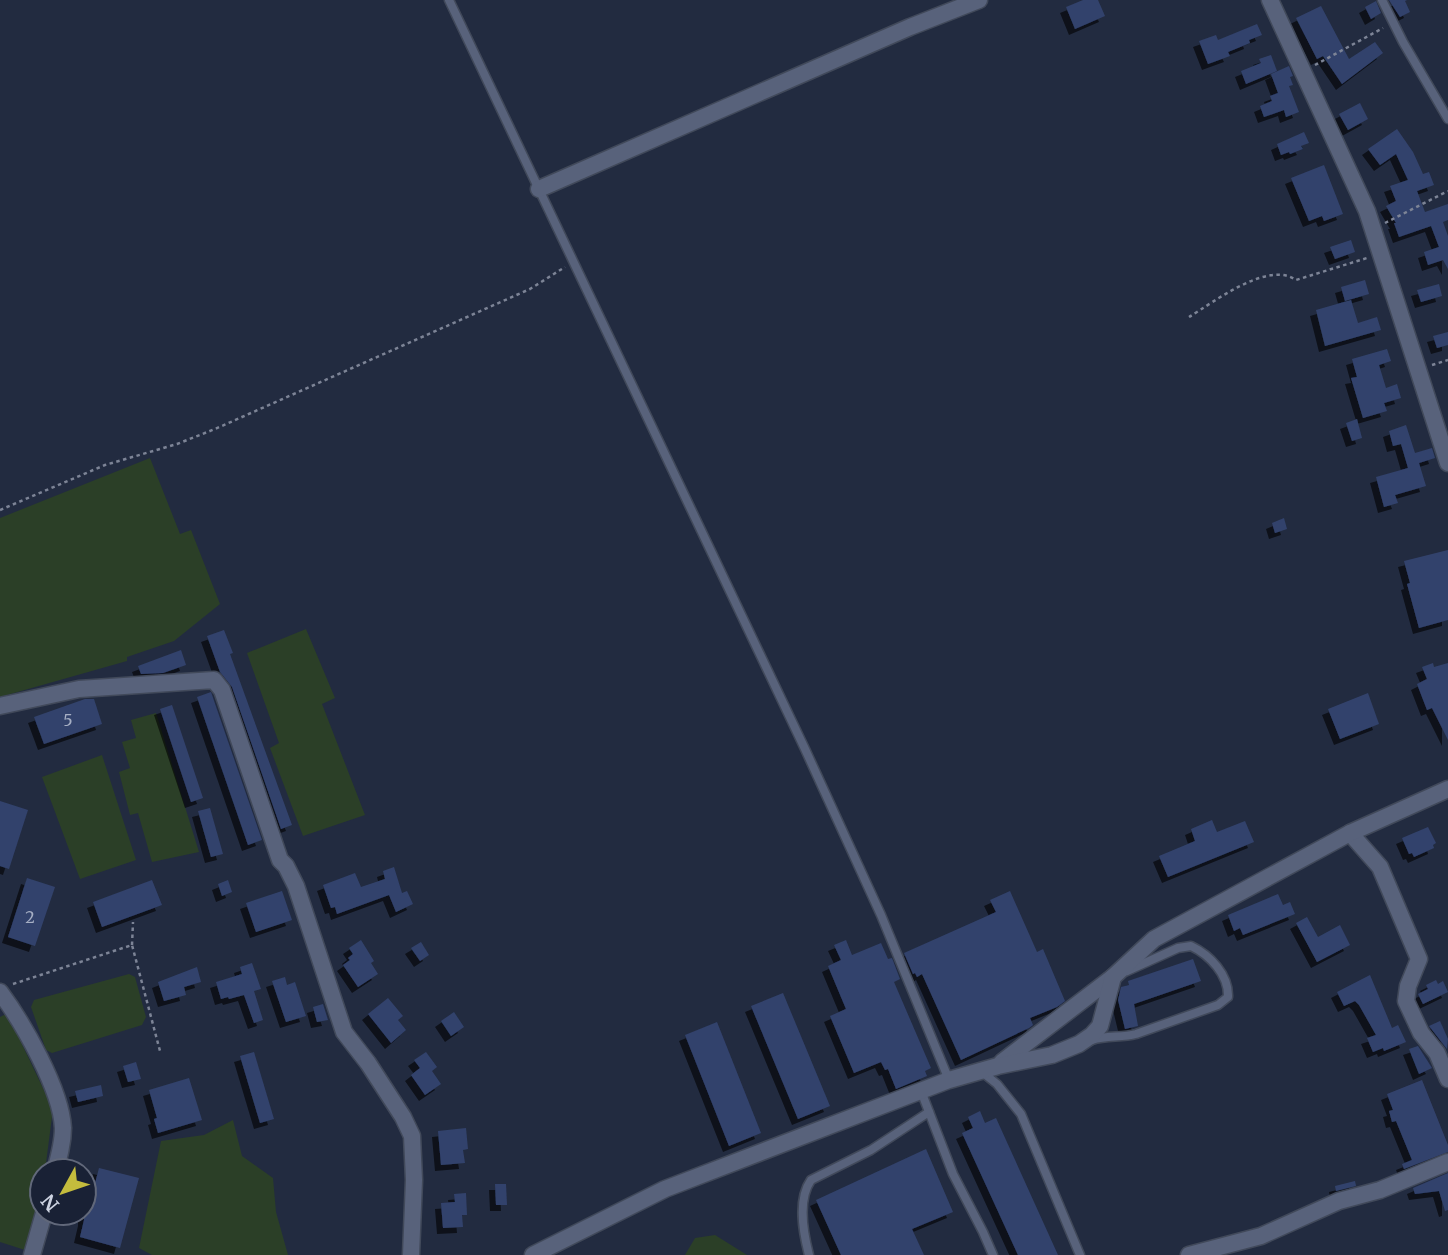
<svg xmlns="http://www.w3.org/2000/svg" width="1448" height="1255" viewBox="0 0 1448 1255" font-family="Merriweather,serif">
<defs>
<filter id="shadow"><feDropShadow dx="-6" dy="6" stdDeviation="0" flood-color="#0009"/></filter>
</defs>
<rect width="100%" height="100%" fill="#222b40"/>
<g fill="#2b3f27">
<path d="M 150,458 L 180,534 L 191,530 L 220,604 L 174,641 L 127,657 L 127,661 L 0,697 L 0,518 Z"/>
<path d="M 306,629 L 335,698 L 322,704 L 365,815 L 303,836 L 270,748 L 279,743 L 247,653 Z"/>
<path d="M 156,713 L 199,852 L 152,862 L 138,813 L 130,815 L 119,772 L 130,768 L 122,742 L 136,738 L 131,720 Z"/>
<path d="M 102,755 L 136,860 L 80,879 L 42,777 Z"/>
<path d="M 129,974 L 135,977 L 146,1017 L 142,1025 L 52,1053 L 46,1050 L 31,1007 L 34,1000 Z"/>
<path d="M 4,1015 L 8,1015 L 53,1109 L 45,1171 L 42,1171 L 42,1193 L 25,1250 L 0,1242 L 0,1017 Z"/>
<path d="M 233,1120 L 242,1156 L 273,1178 L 276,1212 L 288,1255 L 152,1255 L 139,1248 L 161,1141 L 204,1135 Z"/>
<path d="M 715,1235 L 747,1255 L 685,1255 L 695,1238 Z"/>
</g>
<g fill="#32426c" filter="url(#shadow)">
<path d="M 1083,0 L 1098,0 L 1105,16 L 1075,29 L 1066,7 Z"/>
<path d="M 1389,0 L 1407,0 L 1405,1 L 1410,12 L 1400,17 Z"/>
<path d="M 1376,1 L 1381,13 L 1371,19 L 1365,7 Z"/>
<path d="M 1321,6 L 1349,59 L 1375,42 L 1383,53 L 1342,84 L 1323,56 L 1317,59 L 1296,18 Z"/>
<path d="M 1257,24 L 1262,35 L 1249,40 L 1250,43 L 1228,52 L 1230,56 L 1208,64 L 1199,41 L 1216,35 L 1218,40 Z"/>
<path d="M 1271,55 L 1277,71 L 1246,84 L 1241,71 L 1261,63 L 1259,59 Z"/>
<path d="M 1289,66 L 1293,76 L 1290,77 L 1293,85 L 1289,86 L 1299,112 L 1286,117 L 1284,110 L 1264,117 L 1260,106 L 1272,101 L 1270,96 L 1278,93 L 1271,74 Z"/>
<path d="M 1360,103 L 1368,119 L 1348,130 L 1339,114 Z"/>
<path d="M 1397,129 L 1413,152 L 1423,174 L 1429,172 L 1434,185 L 1417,191 L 1425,212 L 1448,204 L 1448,220 L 1443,222 L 1448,236 L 1448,269 L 1443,260 L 1428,265 L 1424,252 L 1439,247 L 1431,226 L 1399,237 L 1394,223 L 1396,223 L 1386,206 L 1396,201 L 1390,186 L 1408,180 L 1396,154 L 1380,165 L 1368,149 Z"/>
<path d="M 1304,132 L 1309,143 L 1301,146 L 1303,149 L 1290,154 L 1289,152 L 1281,155 L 1277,144 Z"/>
<path d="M 1324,165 L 1343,214 L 1324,221 L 1322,216 L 1309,221 L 1291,178 Z"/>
<path d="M 1351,240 L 1355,252 L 1335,259 L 1330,247 Z"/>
<path d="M 1365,280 L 1369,294 L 1345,301 L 1341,287 Z"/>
<path d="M 1439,284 L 1442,296 L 1421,302 L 1417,290 Z"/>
<path d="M 1351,300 L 1358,323 L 1377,317 L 1381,330 L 1325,346 L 1316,310 Z"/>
<path d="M 1448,332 L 1448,345 L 1437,348 L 1433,336 Z"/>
<path d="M 1387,349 L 1391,361 L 1379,365 L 1386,388 L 1397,384 L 1401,398 L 1384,403 L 1387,411 L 1363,418 L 1351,378 L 1357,377 L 1352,359 Z"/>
<path d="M 1357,419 L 1362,438 L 1352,441 L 1346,423 Z"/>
<path d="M 1406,425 L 1415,453 L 1432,448 L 1435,458 L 1419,463 L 1426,486 L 1395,495 L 1398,503 L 1384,507 L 1376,477 L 1408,468 L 1401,444 L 1393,446 L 1389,431 Z"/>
<path d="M 1284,518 L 1287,529 L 1275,533 L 1272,523 Z"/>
<path d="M 1448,550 L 1448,620 L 1419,628 L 1407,584 L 1410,583 L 1404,561 Z"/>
<path d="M 224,630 L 233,653 L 230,654 L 292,825 L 281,829 L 232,687 L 220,672 L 207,636 Z"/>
<path d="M 181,650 L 186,665 L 163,673 L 141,674 L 138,666 Z"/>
<path d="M 1433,663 L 1434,667 L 1448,663 L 1448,740 L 1432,708 L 1427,710 L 1417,684 L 1427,679 L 1422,667 Z"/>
<path d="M 211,692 L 262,840 L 248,845 L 197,697 Z"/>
<path d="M 1368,693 L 1379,724 L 1340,739 L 1328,709 Z"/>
<path d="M 85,699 L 94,699 L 102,724 L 44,744 L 34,717 Z"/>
<path d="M 172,705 L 203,798 L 191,802 L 160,709 Z"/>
<path d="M 0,801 L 28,810 L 9,869 L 0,866 Z"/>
<path d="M 210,808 L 223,854 L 211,857 L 198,811 Z"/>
<path d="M 1212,820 L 1217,832 L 1245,821 L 1254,842 L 1168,877 L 1159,856 L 1195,841 L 1191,829 Z"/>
<path d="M 1428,827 L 1436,843 L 1433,845 L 1434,848 L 1414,857 L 1412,853 L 1409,854 L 1402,838 Z"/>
<path d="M 394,867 L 402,893 L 407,891 L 413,904 L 396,912 L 389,895 L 337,914 L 335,907 L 331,908 L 323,885 L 355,873 L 361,887 L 385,879 L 383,871 Z"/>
<path d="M 27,878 L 55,887 L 35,946 L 8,937 Z"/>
<path d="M 152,880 L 162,905 L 102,927 L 93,902 Z"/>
<path d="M 228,880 L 232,892 L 222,896 L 218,884 Z"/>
<path d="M 282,891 L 292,920 L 256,932 L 246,903 Z"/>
<path d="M 1010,891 L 1037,952 L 1043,949 L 1065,1001 L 1057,1007 L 1030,1018 L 1033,1025 L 1029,1028 L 961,1060 L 922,974 L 917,977 L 915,973 L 913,974 L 904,953 L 996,912 L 990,900 Z"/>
<path d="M 1278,894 L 1283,905 L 1290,902 L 1295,914 L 1243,935 L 1240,928 L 1234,931 L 1228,915 Z"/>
<path d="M 1307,917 L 1318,937 L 1340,925 L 1350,945 L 1317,962 L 1296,923 Z"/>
<path d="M 361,940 L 374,961 L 371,963 L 378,974 L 358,987 L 343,965 L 350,960 L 348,958 L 353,954 L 349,948 Z"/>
<path d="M 846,940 L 852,955 L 881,943 L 888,959 L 892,958 L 900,979 L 894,982 L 931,1068 L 925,1071 L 927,1076 L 896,1089 L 888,1069 L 885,1070 L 881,1062 L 854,1073 L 830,1016 L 846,1009 L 828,966 L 841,960 L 834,945 Z"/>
<path d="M 421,942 L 429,955 L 420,961 L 411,948 Z"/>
<path d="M 1193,959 L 1201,981 L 1134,1004 L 1138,1026 L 1125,1029 L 1118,1000 L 1121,987 L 1129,985 L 1128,981 Z"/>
<path d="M 252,963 L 261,989 L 254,991 L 263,1020 L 254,1023 L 244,995 L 229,999 L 228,997 L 221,999 L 216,982 L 242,974 L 240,967 Z"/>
<path d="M 197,967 L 201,982 L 184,987 L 186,995 L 164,1001 L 158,982 Z"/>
<path d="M 1370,975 L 1392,1028 L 1398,1025 L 1406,1042 L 1384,1051 L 1383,1048 L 1373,1052 L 1367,1038 L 1376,1035 L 1359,1005 L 1355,1001 L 1344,1006 L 1337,992 Z"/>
<path d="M 285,977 L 287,985 L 295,982 L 306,1016 L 286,1022 L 272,981 Z"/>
<path d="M 1436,980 L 1438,984 L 1443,981 L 1448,992 L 1423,1004 L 1418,994 L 1428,989 L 1426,985 Z"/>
<path d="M 783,993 L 830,1106 L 798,1119 L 751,1006 Z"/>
<path d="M 388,998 L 403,1016 L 398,1020 L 406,1030 L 391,1043 L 368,1014 Z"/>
<path d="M 323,1004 L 328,1020 L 317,1022 L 313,1007 Z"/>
<path d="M 454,1012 L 464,1027 L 451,1036 L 441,1021 Z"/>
<path d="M 1440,1021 L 1448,1039 L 1447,1049 L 1429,1026 Z"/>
<path d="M 717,1022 L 761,1133 L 729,1146 L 685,1035 Z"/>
<path d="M 1418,1046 L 1432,1068 L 1419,1074 L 1409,1049 Z"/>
<path d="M 254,1052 L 274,1119 L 260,1123 L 240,1056 Z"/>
<path d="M 426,1052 L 437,1067 L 432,1071 L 441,1084 L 425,1095 L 411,1075 L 420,1068 L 414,1060 Z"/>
<path d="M 136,1062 L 141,1079 L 128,1082 L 123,1066 Z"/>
<path d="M 189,1078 L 202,1120 L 158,1133 L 154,1119 L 157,1118 L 149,1090 Z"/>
<path d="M 1422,1080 L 1448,1145 L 1448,1152 L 1404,1169 L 1402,1164 L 1412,1160 L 1396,1121 L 1392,1122 L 1389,1111 L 1393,1110 L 1387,1094 Z"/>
<path d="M 101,1085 L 103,1096 L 78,1102 L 75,1091 Z"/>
<path d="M 980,1111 L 985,1123 L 996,1118 L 1058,1255 L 1018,1255 L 962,1133 L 973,1128 L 968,1117 Z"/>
<path d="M 466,1128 L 468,1149 L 463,1150 L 465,1163 L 441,1165 L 438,1131 Z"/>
<path d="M 926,1149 L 953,1212 L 912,1229 L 924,1255 L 841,1255 L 816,1200 Z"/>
<path d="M 99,1168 L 139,1178 L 120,1248 L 80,1237 L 84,1220 L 84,1193 L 92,1195 Z"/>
<path d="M 1448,1173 L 1448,1210 L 1445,1211 L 1439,1191 L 1415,1194 L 1413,1188 Z"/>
<path d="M 1355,1181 L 1356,1186 L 1336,1191 L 1335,1186 Z"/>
<path d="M 495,1184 L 506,1184 L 507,1205 L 496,1205 Z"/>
<path d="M 466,1193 L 467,1215 L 462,1215 L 463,1227 L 443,1228 L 441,1203 L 455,1202 L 454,1194 Z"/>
</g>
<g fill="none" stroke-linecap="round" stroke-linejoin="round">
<defs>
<g id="service">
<path d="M 449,0 L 805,749 L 881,915 L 949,1080"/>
<path d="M 1382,0 L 1403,42 L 1448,119"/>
<path d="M 1092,1040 C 1107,1035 1121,1038 1136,1034 L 1218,1005 L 1228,997 C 1229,975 1210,955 1191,946 L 1178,948 L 1127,971"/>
<path d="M 982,1072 L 997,1084 L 1021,1114 L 1080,1255"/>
<path d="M 921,1091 L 953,1174 L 983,1232 L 993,1255"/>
<path d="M 809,1255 C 803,1232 797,1200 811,1180 L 871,1150 L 929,1112"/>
</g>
<g id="minor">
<path d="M 1270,0 L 1367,211 L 1448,463"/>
<path d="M 539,189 L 910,27 L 979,0"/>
<path d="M 0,706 L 79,689 L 214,680 L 222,690 L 280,860 L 286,866 L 296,886 L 344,1032 L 368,1063 L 403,1117 L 412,1136 L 414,1180 L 411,1255"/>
<path d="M 1350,833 L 1380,867 L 1419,959 L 1408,986 L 1406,1001 L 1421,1033 L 1437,1053 L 1448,1079"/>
<path d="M 0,992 C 23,1023 61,1089 63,1128 C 63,1143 59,1157 55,1171"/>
<path d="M 1002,1062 L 1113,977"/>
<path d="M 32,1255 L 44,1213"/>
<path d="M 533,1255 L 665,1189 L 949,1080 L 998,1066 L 1052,1055 L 1079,1044 L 1092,1035 L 1100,1026 L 1113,977 L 1154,939 L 1350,833 L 1448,789"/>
<path d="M 1189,1255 L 1261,1236 L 1339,1201 L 1380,1190 L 1448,1162"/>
</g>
</defs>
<use href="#service" stroke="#41495a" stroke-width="11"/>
<use href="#minor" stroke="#41495a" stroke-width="19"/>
<g stroke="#7d8496" stroke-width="2.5" stroke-dasharray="3.5 3.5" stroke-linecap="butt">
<path d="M 1315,65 L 1383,28"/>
<path d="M 1385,223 L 1448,191"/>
<path d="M 1189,317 C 1214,302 1268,260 1296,280 L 1367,258"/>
<path d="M 1432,365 L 1448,360"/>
<path d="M 0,510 L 105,465 L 177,444 L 215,429 L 530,289 L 565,267"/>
<path d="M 132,945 L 133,922"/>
<path d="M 13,984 L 132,945 L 160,1051"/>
</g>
<use href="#service" stroke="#58627b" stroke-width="8"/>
<use href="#minor" stroke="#58627b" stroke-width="16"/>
</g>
<g text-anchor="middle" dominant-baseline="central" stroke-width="7" stroke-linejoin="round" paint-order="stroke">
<g font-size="16" fill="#a6afc4">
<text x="68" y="720">5</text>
<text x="30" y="917">2</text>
</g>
</g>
<g transform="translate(63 1192) rotate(230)"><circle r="33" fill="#192135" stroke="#61687a" stroke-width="2"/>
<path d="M0-5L12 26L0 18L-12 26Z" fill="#c4bc3d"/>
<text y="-10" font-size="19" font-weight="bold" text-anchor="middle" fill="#cdd3e1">N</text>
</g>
</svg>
